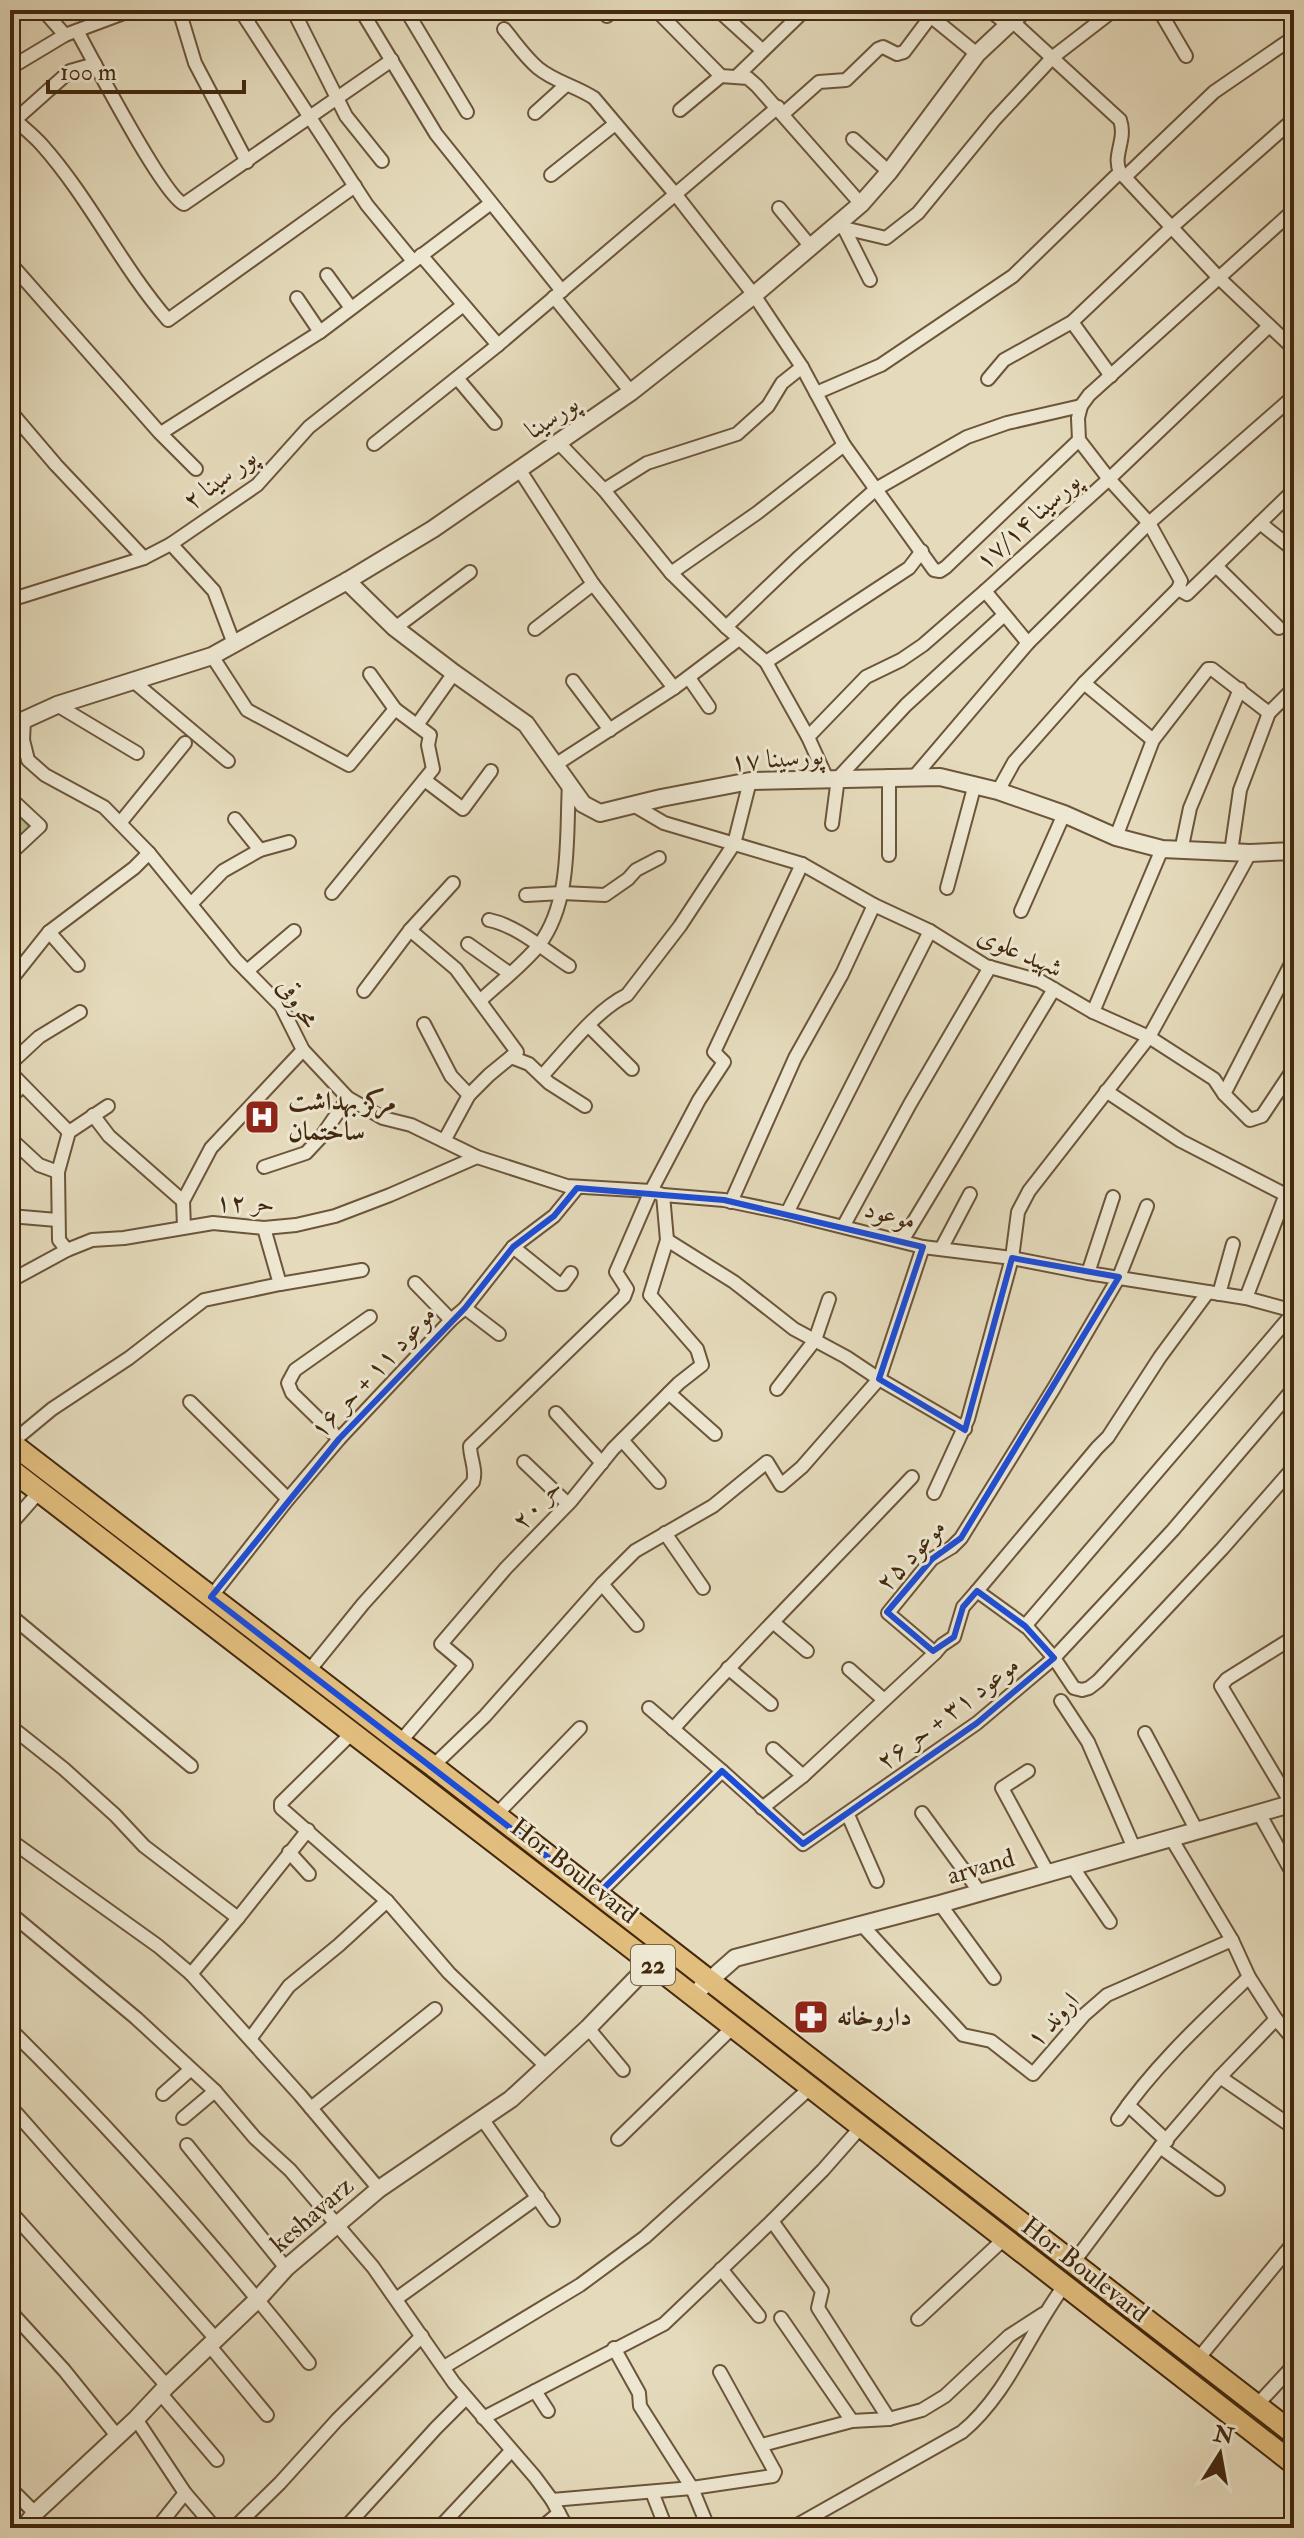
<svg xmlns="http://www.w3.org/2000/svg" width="1304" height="2538" viewBox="0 0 1304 2538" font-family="'IM FELL Double Pica',Amiri,serif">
<rect width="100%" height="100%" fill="#e5dbbc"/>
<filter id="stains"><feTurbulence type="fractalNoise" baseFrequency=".0025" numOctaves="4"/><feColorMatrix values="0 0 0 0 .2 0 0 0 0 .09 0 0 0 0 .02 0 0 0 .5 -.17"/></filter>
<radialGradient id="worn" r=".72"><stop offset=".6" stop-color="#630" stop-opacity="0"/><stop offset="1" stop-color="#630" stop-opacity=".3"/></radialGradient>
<path fill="#b4c091" stroke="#7c7450" stroke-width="2" d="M 10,805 L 30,827 L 10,845 Z"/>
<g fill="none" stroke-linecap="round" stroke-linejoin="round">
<defs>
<g id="minor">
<path d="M 43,10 L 65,35"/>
<path d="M 179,10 L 195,63 L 247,162"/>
<path d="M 240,10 L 367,205 L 413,261"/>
<path d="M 293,10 L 346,116 L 382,161"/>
<path d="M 361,10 L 436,134 L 562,291"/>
<path d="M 406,10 L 467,112"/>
<path d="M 656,10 L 721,76 L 748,78 L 757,86 L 861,204"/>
<path d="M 718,10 L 762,50"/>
<path d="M 923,10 L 977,54"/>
<path d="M 989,10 L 1007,24"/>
<path d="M 1159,10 L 1186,56"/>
<path d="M 607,16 L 614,10"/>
<path d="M 1012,21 L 1120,120 C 1127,140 1112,155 1120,172 L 1219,278 L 1294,349"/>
<path d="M 504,29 C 515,42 525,57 538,68 C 555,82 576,86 594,98 L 676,195 L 754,295 L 802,367 L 844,445 L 934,570 L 940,571 L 946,567 L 1079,440"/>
<path d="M 77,31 C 92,58 164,197 184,204 L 392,60"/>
<path d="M 10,68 L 65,35 L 132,10"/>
<path d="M 737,76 L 805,10"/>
<path d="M 680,110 L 721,76"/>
<path d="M 535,113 L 566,85"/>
<path d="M 783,114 L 819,82 L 846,80 L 878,49 L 883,47 L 897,54 L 904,52 L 931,16"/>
<path d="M 11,117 L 15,120 L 70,71 L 95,64"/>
<path d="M 10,124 L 15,120 C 24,128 34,136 42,145 C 90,199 121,266 168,320 L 355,186"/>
<path d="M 853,139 L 889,172"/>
<path d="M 551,175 L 615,124"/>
<path d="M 1125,177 L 1214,92 L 1294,37"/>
<path d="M 779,208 L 811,247"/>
<path d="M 835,226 L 886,238 L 918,213 L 995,119 L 1053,57 L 1114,10"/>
<path d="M 844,228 L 870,280"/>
<path d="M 421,255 L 498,345"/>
<path d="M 10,263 L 159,432 L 196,469"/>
<path d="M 327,275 L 351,308"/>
<path d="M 554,297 L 631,392"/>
<path d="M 297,298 L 320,332"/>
<path d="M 1072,322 L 1111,376"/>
<path d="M 457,378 L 495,423"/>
<path d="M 988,379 L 1004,360 L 1072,322 L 1173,226 L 1294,119"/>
<path d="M 816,393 L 881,365 L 1013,276 L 1120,172"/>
<path d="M 10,411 L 56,465 L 144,558"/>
<path d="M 161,433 L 320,332 L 491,203"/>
<path d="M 558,442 L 604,490 L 671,573 L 726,627 L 766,662 L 808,737 L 827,779"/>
<path d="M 374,444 L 498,345 L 778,107"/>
<path d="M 519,469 L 593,584 L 674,688"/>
<path d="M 604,490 L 647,463 L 737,434 L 768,406 L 782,383 L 802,367"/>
<path d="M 1260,523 L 1294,550"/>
<path d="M 171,544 L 214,591 L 234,644"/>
<path d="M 1216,566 L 1279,628"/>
<path d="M 671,573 L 757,513 L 844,445"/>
<path d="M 1178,589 L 1181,581 L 1149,523 L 1109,479 L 1079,440 L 1078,418 L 1081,406 L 1089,395 L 1294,210"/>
<path d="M 1178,589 L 1187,594 L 1294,490"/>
<path d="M 985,591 L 1028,643"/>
<path d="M 10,600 L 144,558 L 171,544 L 257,485 L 309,427 L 462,306"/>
<path d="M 726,627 L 797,559 L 876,489 L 967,437 L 1007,423 L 1081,406"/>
<path d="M 395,628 L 470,572"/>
<path d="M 535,629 L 593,584"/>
<path d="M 212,656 L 247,710 L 349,765 L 395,709 L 430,735 L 428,745 L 433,769 L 332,893"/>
<path d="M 766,662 L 909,568 L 922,551"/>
<path d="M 370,674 L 395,709"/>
<path d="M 689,678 L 709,707"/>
<path d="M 133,681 L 228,761"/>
<path d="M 573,681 L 610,730"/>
<path d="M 1084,683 L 1153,740"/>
<path d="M 57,705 L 137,753"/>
<path d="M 24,720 L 23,740 L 28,760 L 45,775 L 104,807 L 149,853 L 236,960 L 281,1006 L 303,1050 L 348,1098 L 383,1118 L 411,1125 L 477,1157 L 567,1186 L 651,1191 L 663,1195 L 724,1200 L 787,1213 L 923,1247 L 1012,1258 L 1088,1273 L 1246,1298 L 1294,1311"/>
<path d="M 417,725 L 454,673"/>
<path d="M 808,737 L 866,677 L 901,660 L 923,645 L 985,591 L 1109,479 L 1269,326"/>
<path d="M 555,765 L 674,688 L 739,639"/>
<path d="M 914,777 L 1028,643 L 1149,523 L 1294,396"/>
<path d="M 426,781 L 463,809 L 491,771"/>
<path d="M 998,791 L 1014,762 L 1084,683 L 1178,589"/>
<path d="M 10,798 L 40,826 L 10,854"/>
<path d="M 635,806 L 664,823 L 802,864 L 874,905 L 930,931 L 986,966 L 1040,981 L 1093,1012 L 1149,1037 L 1214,1079 L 1224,1094 L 1250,1120 L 1262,1116 L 1294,1068"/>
<path d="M 235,819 L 260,850"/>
<path d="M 120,823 L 185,743"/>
<path d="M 832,824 L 838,778 L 906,705 L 1004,615"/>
<path d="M 1116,837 L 1153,740 L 1208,669 L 1212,669 L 1269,713"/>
<path d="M 1181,851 L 1190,808 L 1240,689"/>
<path d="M 1231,852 L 1240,790 L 1269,713 L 1294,688"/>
<path d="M 889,855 L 889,776"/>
<path d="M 947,888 L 975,784"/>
<path d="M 526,895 L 562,893 L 605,895 L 628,879 L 636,870 L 659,858"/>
<path d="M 191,904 L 223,871 L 260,850 L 289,842"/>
<path d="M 1021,911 L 1064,814"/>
<path d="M 489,920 C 518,926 544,950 569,966"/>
<path d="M 410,930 L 456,969 L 517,1052 L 489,1075 L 469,1095 L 444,1141"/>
<path d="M 49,932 L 78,965"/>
<path d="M 468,944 L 509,973"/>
<path d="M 247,971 L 294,931"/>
<path d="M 10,981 L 49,932 L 134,868 L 149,853"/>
<path d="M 364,991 L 410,930 L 453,883"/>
<path d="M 481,1000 C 499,983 523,965 539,945 C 572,901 566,837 569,784"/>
<path d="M 1093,1012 L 1162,849"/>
<path d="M 424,1024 L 451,1076 L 469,1095"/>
<path d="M 589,1026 L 632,1069"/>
<path d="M 511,1057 L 529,1064 L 549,1083 L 585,1106"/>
<path d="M 10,1064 L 39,1037 L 80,1012"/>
<path d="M 10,1072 L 69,1132"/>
<path d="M 542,1076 C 566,1050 596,1010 627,995 L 680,926 L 734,844 L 750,781"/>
<path d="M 1106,1091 L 1181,1141 L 1294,1199"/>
<path d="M 1224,1094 L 1294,958"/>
<path d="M 10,1099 L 22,1085"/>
<path d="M 93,1115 L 109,1136 L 183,1201"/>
<path d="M 12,1140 L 39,1165 L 58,1172"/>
<path d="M 264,1167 L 306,1153 L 321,1137 L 348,1098"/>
<path d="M 731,1202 L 795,1058 L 842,974 L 874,905"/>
<path d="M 1147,1206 L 1119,1277 L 1054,1388 L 961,1538 L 952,1547 L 932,1559 L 888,1613 L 935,1653 L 942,1645 L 954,1637 L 963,1607 L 977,1591 L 1028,1628 L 1054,1658 L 1074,1688 L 1082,1690 L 1089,1688 L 1098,1681 L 1222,1549 L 1294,1467"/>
<path d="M 787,1213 L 930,931"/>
<path d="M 10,1216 L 57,1220"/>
<path d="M 844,1225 L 910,1104 L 990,967"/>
<path d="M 184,1227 L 183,1201 L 211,1148 L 303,1050"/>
<path d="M 264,1228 L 280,1284"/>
<path d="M 667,1240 L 734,1282 L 794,1329 L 846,1357 L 879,1379 L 965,1429"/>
<path d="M 902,1241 L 1054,989"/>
<path d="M 513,1247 L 559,1284 L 563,1284 L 571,1273"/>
<path d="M 941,1249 L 970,1194"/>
<path d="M 67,1250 L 59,1240 L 58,1172 L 69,1132 L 108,1106"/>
<path d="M 1088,1273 L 1113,1197"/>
<path d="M 10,1281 L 67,1250 L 92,1240 L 124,1238 L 213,1223 L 264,1228 L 296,1225 L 335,1216 L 390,1195 L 477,1157"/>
<path d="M 415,1283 L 451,1320"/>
<path d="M 1219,1294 L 1233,1244"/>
<path d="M 1246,1298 L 1286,1194 L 1294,1181"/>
<path d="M 465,1308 L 499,1334"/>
<path d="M 777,1389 L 815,1340 L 829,1299"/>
<path d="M 669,1393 L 715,1434"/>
<path d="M 190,1402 L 288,1499"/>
<path d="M 556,1413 L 602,1463"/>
<path d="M 339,1439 L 292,1393 L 288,1383 L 295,1370 L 370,1317"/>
<path d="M 622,1440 L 659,1482"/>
<path d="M 11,1443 L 52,1409 L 129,1358 L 204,1300 L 280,1284 L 362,1270"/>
<path d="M 524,1462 L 568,1504"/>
<path d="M 934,1493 L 968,1419 L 1012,1258 L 1018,1212 L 1029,1191 L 1149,1037 L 1250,853"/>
<path d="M 10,1525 L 39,1492"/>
<path d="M 665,1533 L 703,1588"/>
<path d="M 602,1584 L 637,1625"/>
<path d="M 977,1591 L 1097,1448 L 1108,1437 L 1160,1357 L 1208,1292"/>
<path d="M 211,1597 L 288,1499 L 339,1439 L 451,1320 L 465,1308 L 513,1247 L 554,1216 L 577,1188"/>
<path d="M 10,1615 L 191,1766"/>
<path d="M 774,1623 L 807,1651"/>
<path d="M 1025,1626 L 1294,1312"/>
<path d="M 728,1668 L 771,1704"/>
<path d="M 849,1669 L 884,1700"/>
<path d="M 308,1672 L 363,1604 L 473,1482 C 477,1470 470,1458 470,1446 L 624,1297 L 627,1289 L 616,1272 L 651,1191 L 699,1100 L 724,1062 L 714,1052 L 802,864"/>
<path d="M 1061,1701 L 1088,1742 L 1134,1848"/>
<path d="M 649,1708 L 722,1771"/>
<path d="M 10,1726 L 64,1769 L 115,1815 L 144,1846 L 238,1918 L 308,1830"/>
<path d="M 673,1729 C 750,1643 833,1561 912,1477"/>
<path d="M 352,1733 L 281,1803 L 281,1808 L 387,1901 L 449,1973 L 546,2066"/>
<path d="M 1145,1733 L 1197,1831"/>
<path d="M 400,1742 L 466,1665 L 441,1644 L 506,1568 L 571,1501 L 613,1449 L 679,1383 L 702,1365 L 697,1349 L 650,1295 L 667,1240 L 663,1195"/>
<path d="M 773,1749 L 803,1776"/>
<path d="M 433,1766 L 485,1716 L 602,1584 L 635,1551 L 713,1506 L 767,1462 L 781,1485 L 802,1467 L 879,1379 L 923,1247"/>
<path d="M 1028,1771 L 1002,1788 L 1048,1873"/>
<path d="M 1291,1803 L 1221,1686 L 1227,1679 L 1294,1637"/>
<path d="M 762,1808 L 803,1776 L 935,1653"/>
<path d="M 922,1813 L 979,1891"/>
<path d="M 1259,1813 L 1294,1876"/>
<path d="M 496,1815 L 580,1728"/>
<path d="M 848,1815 L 877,1881"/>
<path d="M 1171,1838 L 1232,1940 L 1249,1977 L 1276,2019 L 1294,2040"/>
<path d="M 10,1840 L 158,1946 L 191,1974 L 300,2095 L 379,2189"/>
<path d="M 289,1852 L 309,1874"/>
<path d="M 1072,1866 L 1110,1922"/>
<path d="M 597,1895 L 722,1771 L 803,1844 L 977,1723 L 1054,1658 L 1173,1530 L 1294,1388"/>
<path d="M 940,1904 L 994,1978"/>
<path d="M 10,1913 L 136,2018 L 215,2091 L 255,2138 L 290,2170 L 373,2267 L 454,2383 L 535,2477 L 552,2500 L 567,2528"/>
<path d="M 861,1924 L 963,2035 L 991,2041 L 1033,2074 L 1084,2015 L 1107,1995 L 1232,1940"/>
<path d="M 191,1974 L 238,1918"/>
<path d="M 588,2028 L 623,2070"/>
<path d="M 10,2029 C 116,2133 216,2246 309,2363"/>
<path d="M 250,2039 L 289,1986 L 339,1945 L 387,1901"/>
<path d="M 1220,2077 L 1294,2128"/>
<path d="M 163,2094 L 190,2070"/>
<path d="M 1128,2105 L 1167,2141"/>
<path d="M 10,2106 L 215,2338"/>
<path d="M 311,2108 L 435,2009"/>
<path d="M 183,2118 L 215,2091"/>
<path d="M 1118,2119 C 1154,2066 1203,2021 1249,1977"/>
<path d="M 483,2120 L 553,2220"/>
<path d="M 618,2139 L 733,2027"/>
<path d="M 187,2145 L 286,2268"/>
<path d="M 1160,2147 L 1218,2189"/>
<path d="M 10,2211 L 167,2386"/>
<path d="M 772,2221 L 822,2291 L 818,2308 L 889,2419"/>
<path d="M 1073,2263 L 1160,2147 L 1220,2077 L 1276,2019"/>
<path d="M 721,2269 L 759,2316"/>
<path d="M 396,2299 L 538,2197"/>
<path d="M 10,2311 L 64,2370 L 118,2437"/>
<path d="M 781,2318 L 852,2421"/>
<path d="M 918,2319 L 1004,2239"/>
<path d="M 209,2345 L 267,2415"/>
<path d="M 614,2348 L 639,2393 L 640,2406 L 692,2488 L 708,2527"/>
<path d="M 1198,2359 L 1294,2242"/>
<path d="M 444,2367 L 580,2285 L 645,2237 L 810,2088"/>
<path d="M 535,2391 L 548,2411"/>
<path d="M 160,2393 L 217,2460"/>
<path d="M 1257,2405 L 1294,2365"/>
<path d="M 483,2418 L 664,2324 L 772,2221 L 823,2170 L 860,2128"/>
<path d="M 136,2419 L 185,2493 L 215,2528"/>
<path d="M 762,2445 L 852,2421 L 889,2419 L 922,2410 L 945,2396 L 1009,2336 L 1043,2314"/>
<path d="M 10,2488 L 35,2513"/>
<path d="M 652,2492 L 666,2528"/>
<path d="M 552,2500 L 692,2488 L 773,2476 L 775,2472 L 720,2372"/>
<path d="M 157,2528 L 185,2493"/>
<path d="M 234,2528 L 280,2483 L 337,2420 L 422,2336"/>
<path d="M 345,2528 L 436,2428 L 466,2398"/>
<path d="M 439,2528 L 511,2451"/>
<path d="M 541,2528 L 559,2513"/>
<path d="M 792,2528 L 962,2432 C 1008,2394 1029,2333 1064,2286"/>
</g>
<g id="tertiary">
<path d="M 347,581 L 395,628 L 454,673 L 526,724 L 583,804 L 600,813 L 661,798 L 750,781 L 940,777 L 998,791 L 1064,814 L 1116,837 L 1162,849 L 1250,853 L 1294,851"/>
<path d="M 10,724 L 24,720 L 57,705 L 212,656 L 347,581 L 433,529 L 631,392 L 754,295 L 861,204 L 889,172 L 977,54 L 1024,10"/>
<path d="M 701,1988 L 735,1958 L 940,1904 L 1294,1803"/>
<path d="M 24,2528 L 35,2513 L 136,2419 L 167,2386 L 258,2299 L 286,2268 L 379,2189 L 511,2099 L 588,2028 L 651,1963"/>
</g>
<g id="primary">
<path d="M 10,1442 L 400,1742 L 433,1766 L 1294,2434"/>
<path d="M 10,1469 L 651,1963 L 1294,2464"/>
</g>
</defs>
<use href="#minor" stroke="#6c553a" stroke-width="16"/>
<use href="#tertiary" stroke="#6c553a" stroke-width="20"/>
<use href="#primary" stroke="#43280e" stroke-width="24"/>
<use href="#minor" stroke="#eee8d3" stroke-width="12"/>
<use href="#tertiary" stroke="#eee8d3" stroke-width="16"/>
<use href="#primary" stroke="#e2be7e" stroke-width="20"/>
</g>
<path fill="none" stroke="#1d4ed8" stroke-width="6" stroke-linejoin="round" d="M 577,1188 L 724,1200 L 923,1247 L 879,1379 L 965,1430 L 1012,1258 L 1119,1277 L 961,1538 L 932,1559 L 887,1612 L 933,1651 L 954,1637 L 963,1607 L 977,1591 L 1025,1626 L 1054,1658 L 977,1723 L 803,1844 L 722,1771 L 597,1895 L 211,1597 L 339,1439 L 465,1308 L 513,1247 L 554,1216 Z"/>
<defs>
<symbol id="hospital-square" viewBox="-11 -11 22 22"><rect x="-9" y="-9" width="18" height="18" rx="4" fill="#8f2418" stroke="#eee8d3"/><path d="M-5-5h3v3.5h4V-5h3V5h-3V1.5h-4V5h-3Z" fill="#fff"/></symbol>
<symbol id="pharmacy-square" viewBox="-11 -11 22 22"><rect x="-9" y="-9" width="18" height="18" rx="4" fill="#8f2418" stroke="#eee8d3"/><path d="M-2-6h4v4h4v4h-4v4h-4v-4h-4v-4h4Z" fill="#fff"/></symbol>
</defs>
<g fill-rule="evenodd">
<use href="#hospital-square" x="242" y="1097" width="40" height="40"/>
<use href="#pharmacy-square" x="791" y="1997" width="40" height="40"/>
</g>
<g text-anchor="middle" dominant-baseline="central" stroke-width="6" stroke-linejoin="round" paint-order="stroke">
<rect fill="#eee8d3" stroke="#766249" stroke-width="2" x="631" y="1945" width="44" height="40" rx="6"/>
<g font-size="24" font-weight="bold" fill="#43280e">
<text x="653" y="1965">22</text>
</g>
<g font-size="26" fill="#43280e" stroke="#eee8d3">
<text transform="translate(552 417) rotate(-34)">پورسینا</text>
<text transform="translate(220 479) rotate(-37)">پور سینا ۲</text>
<text transform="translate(1028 521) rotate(-42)">پورسینا ۱۷/۱۴</text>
<text transform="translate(777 759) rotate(-4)">پورسینا ۱۷</text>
<text transform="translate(1020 952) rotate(24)">شهید علوی</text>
<text transform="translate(298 1003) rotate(56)">محروقی</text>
<text transform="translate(245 1203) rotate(1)">حر ۱۲</text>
<text transform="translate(890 1215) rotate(15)">موعود</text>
<text transform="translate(373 1372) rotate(-47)">موعود ۱۱ + حر ۱۶</text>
<text transform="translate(537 1504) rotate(-47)">حر ۲۰</text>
<text transform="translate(911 1555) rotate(-47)">موعود ۲۵</text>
<text transform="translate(948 1713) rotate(-37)">موعود ۳۱ + حر ۲۶</text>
<text transform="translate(981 1867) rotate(-16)">arvand</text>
<text transform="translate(574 1871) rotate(38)">Hor Boulevard</text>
<text transform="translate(1053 2020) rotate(-47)">اروند ۱</text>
<text transform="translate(312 2215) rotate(-41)">keshavarz</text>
<text transform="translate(1085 2270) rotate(38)">Hor Boulevard</text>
</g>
<g font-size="26" font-weight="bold" fill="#43280e" stroke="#eee8d3" text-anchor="start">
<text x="288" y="1102">مرکز بهداشت<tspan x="288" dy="30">ساختمان</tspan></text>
<text x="837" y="2017">داروخانه</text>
</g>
</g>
<rect width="1304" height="2538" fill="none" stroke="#e5dbbc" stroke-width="40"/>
<rect x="12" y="12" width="1280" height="2514" fill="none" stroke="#43280e" stroke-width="4"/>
<rect x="20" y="20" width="1264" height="2498" fill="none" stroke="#43280e" stroke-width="2"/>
<g transform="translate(1220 2454) rotate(11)" stroke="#eee8d3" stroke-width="6" paint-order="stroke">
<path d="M0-6L14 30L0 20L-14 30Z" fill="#43280e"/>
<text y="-12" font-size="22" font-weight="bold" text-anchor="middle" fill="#43280e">N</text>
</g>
<path d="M48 80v12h196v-12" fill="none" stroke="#43280e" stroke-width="4"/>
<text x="60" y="80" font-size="24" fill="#43280e" stroke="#eee8d3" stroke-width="6" paint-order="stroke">100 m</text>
<rect width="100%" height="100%" filter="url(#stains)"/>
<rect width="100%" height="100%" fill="url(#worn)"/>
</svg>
